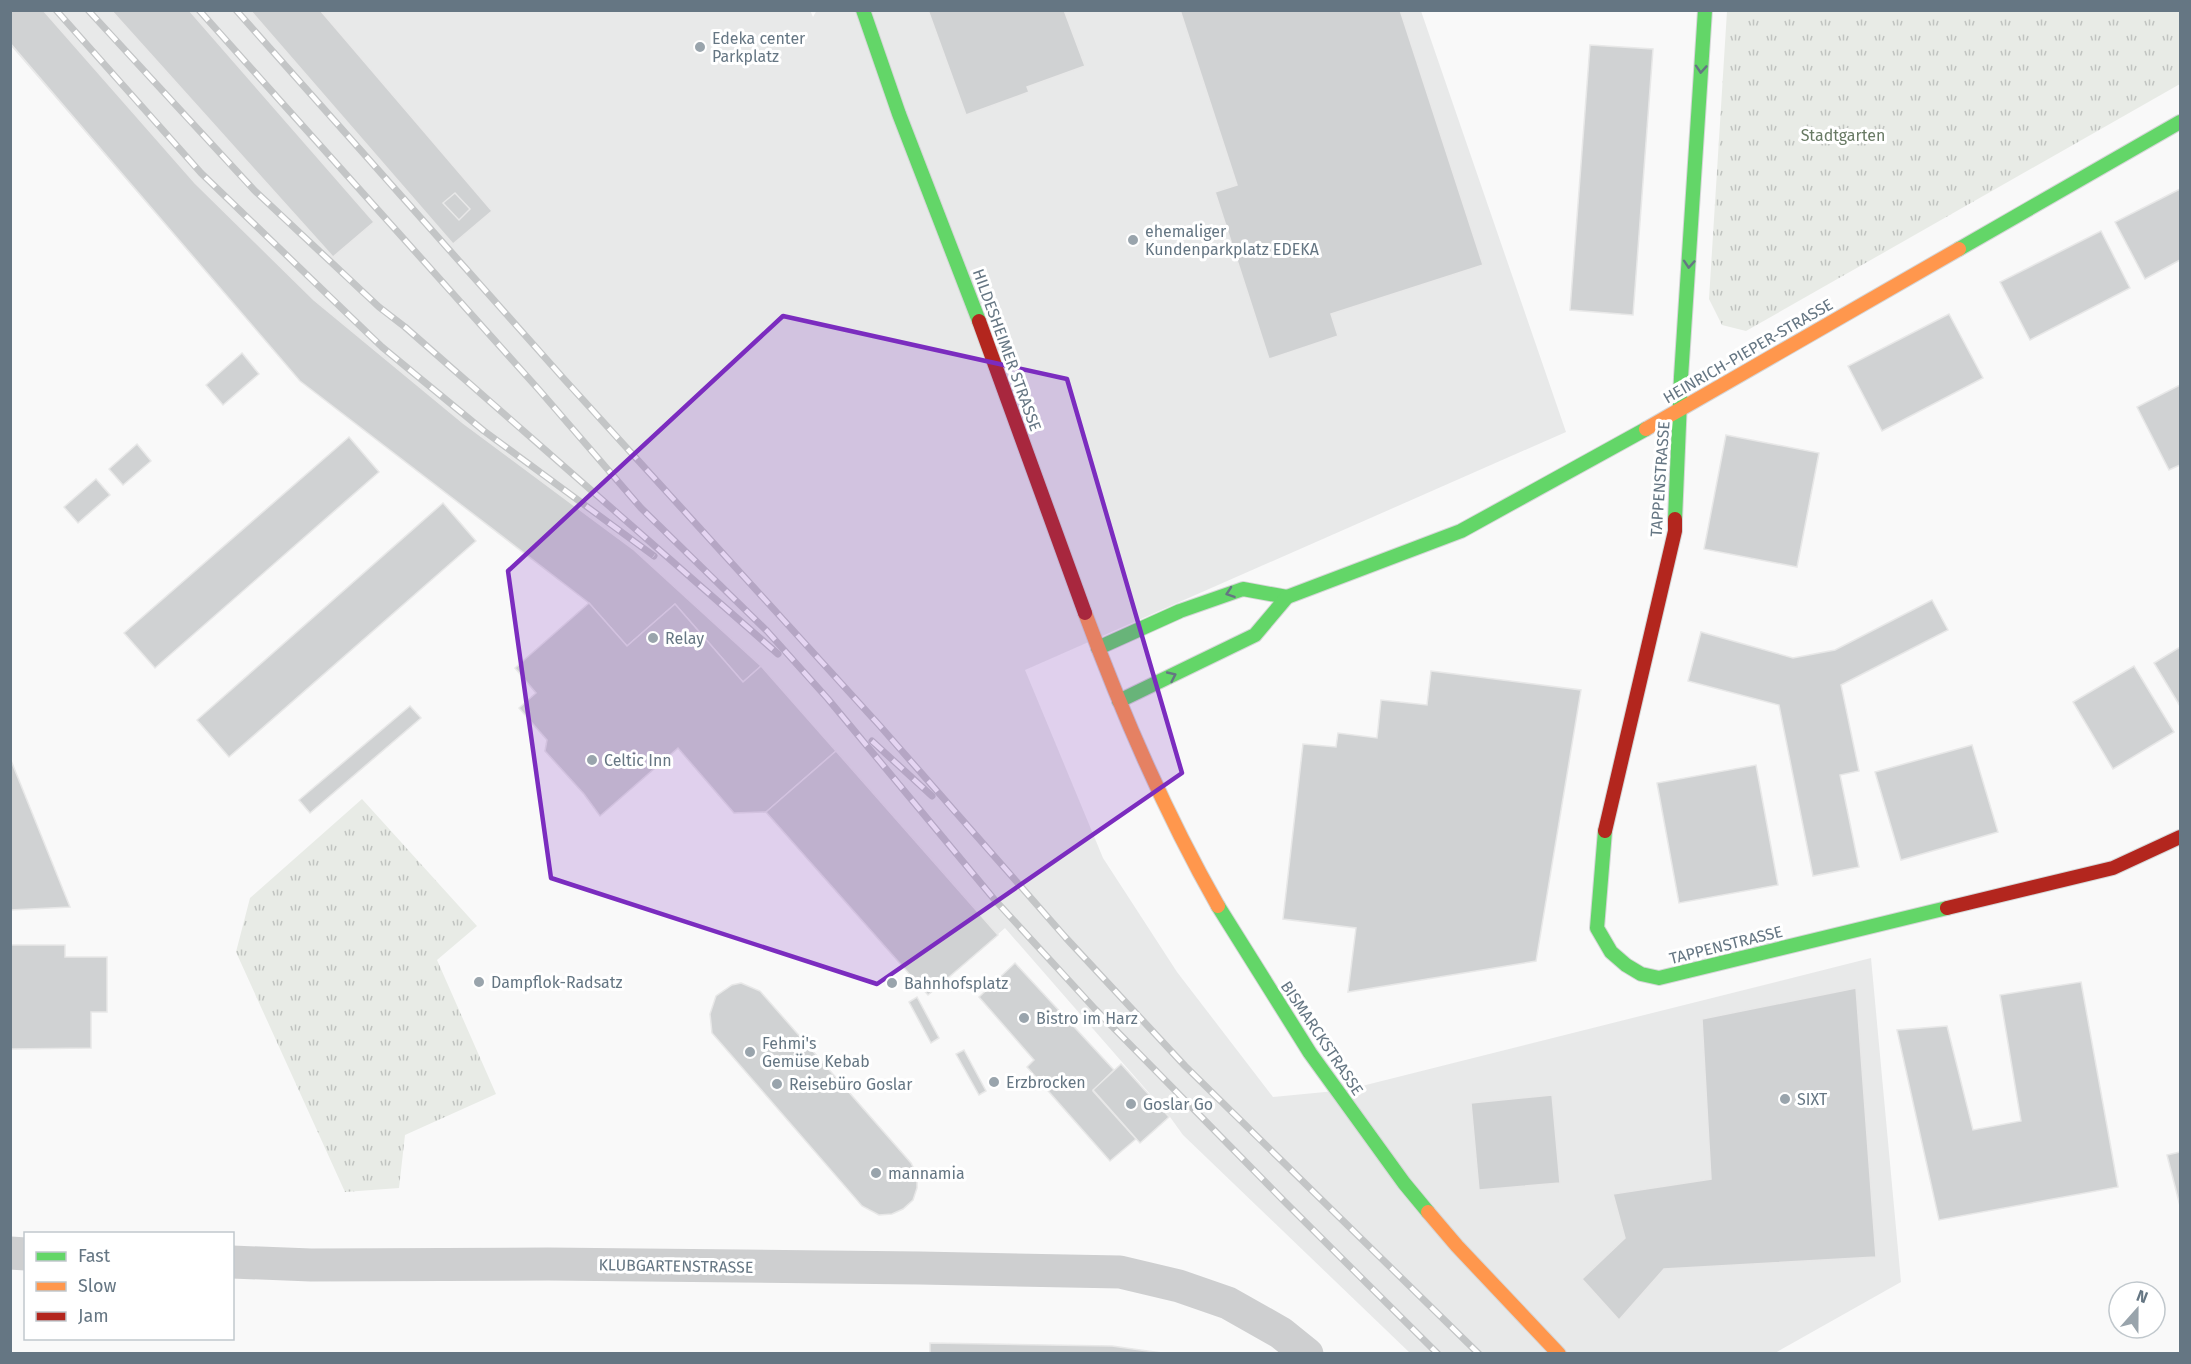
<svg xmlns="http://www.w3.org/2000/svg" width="2191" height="1364" viewBox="0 0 2191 1364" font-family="'Fira Sans',sans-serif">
<defs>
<pattern id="grass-tufts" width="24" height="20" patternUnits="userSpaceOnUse" patternTransform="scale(1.5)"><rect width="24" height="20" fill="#e8ebe6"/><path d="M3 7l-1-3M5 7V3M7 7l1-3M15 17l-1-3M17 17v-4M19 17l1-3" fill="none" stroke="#c0c3c0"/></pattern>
</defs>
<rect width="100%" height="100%" fill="#f9f9f9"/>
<path fill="#e8e9e9" d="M 810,10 L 813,17 L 817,10 L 1421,11 L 1566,432 L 1025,670 L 1103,858 L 1177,972 L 1273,1097 L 1346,1090 L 1871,958 L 1901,1282 L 1775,1353 L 1410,1353 L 1183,1135 L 1170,1117 L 1005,928 L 928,995 L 766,812 L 734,813 L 695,768 L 678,748 L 589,603 L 300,381 L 11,46 L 10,11 Z"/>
<g fill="url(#grass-tufts)">
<path d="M 1727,11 L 2180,11 L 2180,84 L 1746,331 L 1722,325 L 1709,299 Z"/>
<path d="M 362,799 L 477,926 L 437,960 L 496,1094 L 405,1135 L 399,1188 L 345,1192 L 236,952 L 250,898 Z"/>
</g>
<g fill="#d0d2d3" stroke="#e8e8e8" stroke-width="1.5">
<path d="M 10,10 L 43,10 L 195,183 L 314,300 L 463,423 L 634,550 L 761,666 L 743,682 L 675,604 L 627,646 L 589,603 L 300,381 L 10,43 Z"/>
<path d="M 111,10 L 189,10 L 374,222 L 333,257 Z"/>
<path d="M 250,10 L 320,10 L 492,211 L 453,244 Z"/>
<path d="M 928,10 L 1064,10 L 1085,66 L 1027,87 L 1029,92 L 966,115 Z"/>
<path d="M 1180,10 L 1400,10 L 1483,265 L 1331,314 L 1338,336 L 1269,359 L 1215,192 L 1237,185 Z"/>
<path d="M 1590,45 L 1653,49 L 1633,315 L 1570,310 Z"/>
<path d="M 2180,189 L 2180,260 L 2145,279 L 2115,222 Z"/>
<path d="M 455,193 L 470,209 L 459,220 L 443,203 Z"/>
<path d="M 2101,231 L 2130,288 L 2030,340 L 2000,282 Z"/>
<path d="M 1949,314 L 1983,378 L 1882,431 L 1848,366 Z"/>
<path d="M 242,353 L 259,374 L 223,405 L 206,385 Z"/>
<path d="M 2180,385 L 2180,465 L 2169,470 L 2137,407 Z"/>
<path d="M 1726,435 L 1819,453 L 1797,567 L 1704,549 Z"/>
<path d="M 349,437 L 379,472 L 155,668 L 124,633 Z"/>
<path d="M 137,444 L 151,461 L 123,485 L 109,469 Z"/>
<path d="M 96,479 L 110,495 L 78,523 L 64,507 Z"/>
<path d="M 443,503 L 476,541 L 229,757 L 197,720 Z"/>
<path d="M 1932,600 L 1948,630 L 1841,685 L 1859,771 L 1840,775 L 1859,867 L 1813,876 L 1779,705 L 1688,681 L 1701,632 L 1793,658 L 1835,650 Z"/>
<path d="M 589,603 L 627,646 L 675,604 L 743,682 L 761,666 L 836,751 L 766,812 L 734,813 L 678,748 L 600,816 L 584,794 L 545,751 L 547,740 L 519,708 L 536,693 L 515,668 Z"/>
<path d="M 2180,647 L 2180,706 L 2154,663 Z"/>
<path d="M 2134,666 L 2174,732 L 2113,769 L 2073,702 Z"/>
<path d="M 1431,671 L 1581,690 L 1536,961 L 1348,992 L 1356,928 L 1283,919 L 1303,744 L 1336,747 L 1338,733 L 1377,738 L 1381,700 L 1427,705 Z"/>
<path d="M 410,706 L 421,718 L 310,813 L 299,800 Z"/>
<path d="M 1972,745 L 1998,832 L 1901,860 L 1875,772 Z"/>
<path d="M 836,751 L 998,935 L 928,995 L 766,812 Z"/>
<path d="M 10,758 L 70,907 L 10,910 Z"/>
<path d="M 1756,765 L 1778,885 L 1679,903 L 1657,783 Z"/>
<path d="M 10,945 L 65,945 L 65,957 L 107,957 L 107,1012 L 91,1012 L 91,1048 L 10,1049 Z"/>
<path d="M 1015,963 L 1114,1070 L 1093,1091 L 1136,1139 L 1110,1161 L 1027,1067 L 1034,1060 L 979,997 Z"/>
<path d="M 2081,982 L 2118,1187 L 1939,1220 L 1897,1030 L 1947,1026 L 1973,1130 L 2021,1121 L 2000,995 Z"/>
<path d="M 741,983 L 760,991 L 911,1163 L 917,1175 L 917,1188 L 913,1200 L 903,1209 L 892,1214 L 879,1215 L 862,1206 L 712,1033 L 710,1014 L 716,996 L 732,985 Z"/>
<path d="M 1856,988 L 1876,1257 L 1664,1269 L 1619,1320 L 1582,1279 L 1625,1238 L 1613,1194 L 1711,1179 L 1702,1019 Z"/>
<path d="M 917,997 L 939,1038 L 931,1043 L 909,1002 Z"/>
<path d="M 964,1050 L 986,1091 L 979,1095 L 956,1054 Z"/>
<path d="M 1121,1064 L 1169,1117 L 1140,1143 L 1093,1090 Z"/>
<path d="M 1552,1095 L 1560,1183 L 1479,1190 L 1471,1103 Z"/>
<path d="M 2180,1152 L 2180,1206 L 2167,1155 Z"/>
<path d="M 930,1343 L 1112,1346 L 1169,1354 L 930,1354 Z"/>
</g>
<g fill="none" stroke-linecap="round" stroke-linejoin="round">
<defs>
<g id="fast">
<path d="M 863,10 L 899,114 L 979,321"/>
<path d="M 1959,249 L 2180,122"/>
<path d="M 1675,519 L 1681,377 L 1705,10"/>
<path d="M 1098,648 L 1180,611 L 1243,589 L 1287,597"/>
<path d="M 1119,701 L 1255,635 L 1287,597 L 1461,531 L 1646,429"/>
<path d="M 1605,831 L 1597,928 L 1611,952 L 1626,965 L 1641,974 L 1659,978 L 1947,908"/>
<path d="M 1218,906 L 1310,1053 L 1404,1183 L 1428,1212"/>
</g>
<g id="slow">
<path d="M 1646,429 L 1959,249"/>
<path d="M 1085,613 C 1122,713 1165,813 1218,906"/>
<path d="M 1428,1212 L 1457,1246 L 1559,1354"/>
</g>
<g id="jam">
<path d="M 979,321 L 1085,613"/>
<path d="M 1605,831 L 1675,531 L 1675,519"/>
<path d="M 1947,908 L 2113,868 L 2180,837"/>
</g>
</defs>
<use href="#fast" stroke="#d5d6d7" stroke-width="16"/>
<use href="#slow" stroke="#d5d6d7" stroke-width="16"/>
<use href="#jam" stroke="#d5d6d7" stroke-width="16"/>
<g stroke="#cecfd0" stroke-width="33">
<path d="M 10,1253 L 26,1254"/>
<path d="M 232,1262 L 311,1265 L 548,1264 L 920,1268 L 1120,1272 L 1179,1286 L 1228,1303 L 1281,1333 L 1307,1354"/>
</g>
<use href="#fast" stroke="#63d668" stroke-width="14"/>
<use href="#slow" stroke="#ff974d" stroke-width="14"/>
<use href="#jam" stroke="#b3261e" stroke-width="14"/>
<defs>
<g id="rail">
<path d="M 56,10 L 201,173 L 382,347 L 484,431 L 654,556"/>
<path d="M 88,10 L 254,190 L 379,307 L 405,327 L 778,654"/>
<path d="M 199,10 L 540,391 L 641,508 L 767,631 L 828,699 L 994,899 L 1095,1009 L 1284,1201 L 1438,1354"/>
<path d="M 236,10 L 564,379 L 880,726 L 1066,938 L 1185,1066 L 1479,1354"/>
<path d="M 872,741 L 932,796"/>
</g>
</defs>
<use href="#rail" stroke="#c3c5c6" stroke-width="7"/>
<use href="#rail" stroke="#fff" stroke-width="4.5" stroke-dasharray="14" stroke-linecap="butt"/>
</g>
<defs><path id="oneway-chevron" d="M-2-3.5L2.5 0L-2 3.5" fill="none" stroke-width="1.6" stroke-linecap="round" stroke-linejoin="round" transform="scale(1.5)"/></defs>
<g stroke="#657683">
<use href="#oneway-chevron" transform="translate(1701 69) rotate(94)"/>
<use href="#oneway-chevron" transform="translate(1689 264) rotate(94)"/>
<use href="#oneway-chevron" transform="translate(1230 593) rotate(161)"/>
<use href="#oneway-chevron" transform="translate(1172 676) rotate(-25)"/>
</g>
<path fill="#7b2cbf" fill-opacity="0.2" stroke="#7b2cbf" stroke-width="4.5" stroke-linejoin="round" d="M 783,316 L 1067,379 L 1182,773 L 877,984 L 551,878 L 508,571 Z"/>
<g fill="#99a4ac" stroke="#fff" stroke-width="2">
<circle cx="700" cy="47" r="6"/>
<circle cx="1133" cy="240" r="6"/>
<circle cx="653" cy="638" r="6"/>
<circle cx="592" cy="760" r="6"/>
<circle cx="479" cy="982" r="6"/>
<circle cx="892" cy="983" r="6"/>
<circle cx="1024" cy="1018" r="6"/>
<circle cx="750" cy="1052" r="6"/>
<circle cx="994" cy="1082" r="6"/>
<circle cx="777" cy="1084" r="6"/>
<circle cx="1785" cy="1099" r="6"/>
<circle cx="1131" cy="1104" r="6"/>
<circle cx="876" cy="1173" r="6"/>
</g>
<g text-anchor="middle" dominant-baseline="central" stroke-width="6" stroke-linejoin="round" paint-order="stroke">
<g font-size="16" fill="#657683" stroke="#fff" text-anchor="start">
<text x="712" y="38">Edeka center<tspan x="712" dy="18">Parkplatz</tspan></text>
<text x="1145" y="231">ehemaliger<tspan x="1145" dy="18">Kundenparkplatz EDEKA</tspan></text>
<text x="665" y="638">Relay</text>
<text x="604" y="760">Celtic Inn</text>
<text x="491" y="982">Dampflok-Radsatz</text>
<text x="904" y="983">Bahnhofsplatz</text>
<text x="1036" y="1018">Bistro im Harz</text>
<text x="762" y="1043">Fehmi's<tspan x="762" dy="18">Gemüse Kebab</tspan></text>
<text x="1006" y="1082">Erzbrocken</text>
<text x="789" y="1084">Reisebüro Goslar</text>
<text x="1797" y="1099">SIXT</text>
<text x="1143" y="1104">Goslar Go</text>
<text x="888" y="1173">mannamia</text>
</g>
<g font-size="16" fill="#687a64" stroke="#fff">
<text x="1843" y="135">Stadtgarten</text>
</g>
<g font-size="16" fill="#657683" stroke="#fff">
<text transform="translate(1007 350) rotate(70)">HILDESHEIMER STRASSE</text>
<text transform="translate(1748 351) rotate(-30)">HEINRICH-PIEPER-STRASSE</text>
<text transform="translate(1660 479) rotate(-86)">TAPPENSTRASSE</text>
<text transform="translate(1726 945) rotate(-14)">TAPPENSTRASSE</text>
<text transform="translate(1322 1038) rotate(56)">BISMARCKSTRASSE</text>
<text transform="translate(676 1266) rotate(1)">KLUBGARTENSTRASSE</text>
</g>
</g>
<rect width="2191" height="1364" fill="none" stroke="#657683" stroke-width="24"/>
<rect x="24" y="1232" width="210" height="108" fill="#ffffff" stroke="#c1c8cd" stroke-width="1.5"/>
<rect x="36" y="1252" width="30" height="9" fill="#63d668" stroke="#c1c8cd" stroke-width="1.5"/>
<text x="78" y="1262" font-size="18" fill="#657683">Fast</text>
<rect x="36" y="1282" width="30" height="9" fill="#ff974d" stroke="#c1c8cd" stroke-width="1.5"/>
<text x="78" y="1292" font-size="18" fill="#657683">Slow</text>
<rect x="36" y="1312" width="30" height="9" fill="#b3261e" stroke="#c1c8cd" stroke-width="1.5"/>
<text x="78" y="1322" font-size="18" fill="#657683">Jam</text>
<g transform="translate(2137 1310) rotate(21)"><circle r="28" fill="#ffffff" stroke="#c1c8cd" stroke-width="1.5"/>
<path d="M0-4.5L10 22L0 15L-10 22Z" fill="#99a4ac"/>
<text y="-9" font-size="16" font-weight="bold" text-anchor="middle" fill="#657683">N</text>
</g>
</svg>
